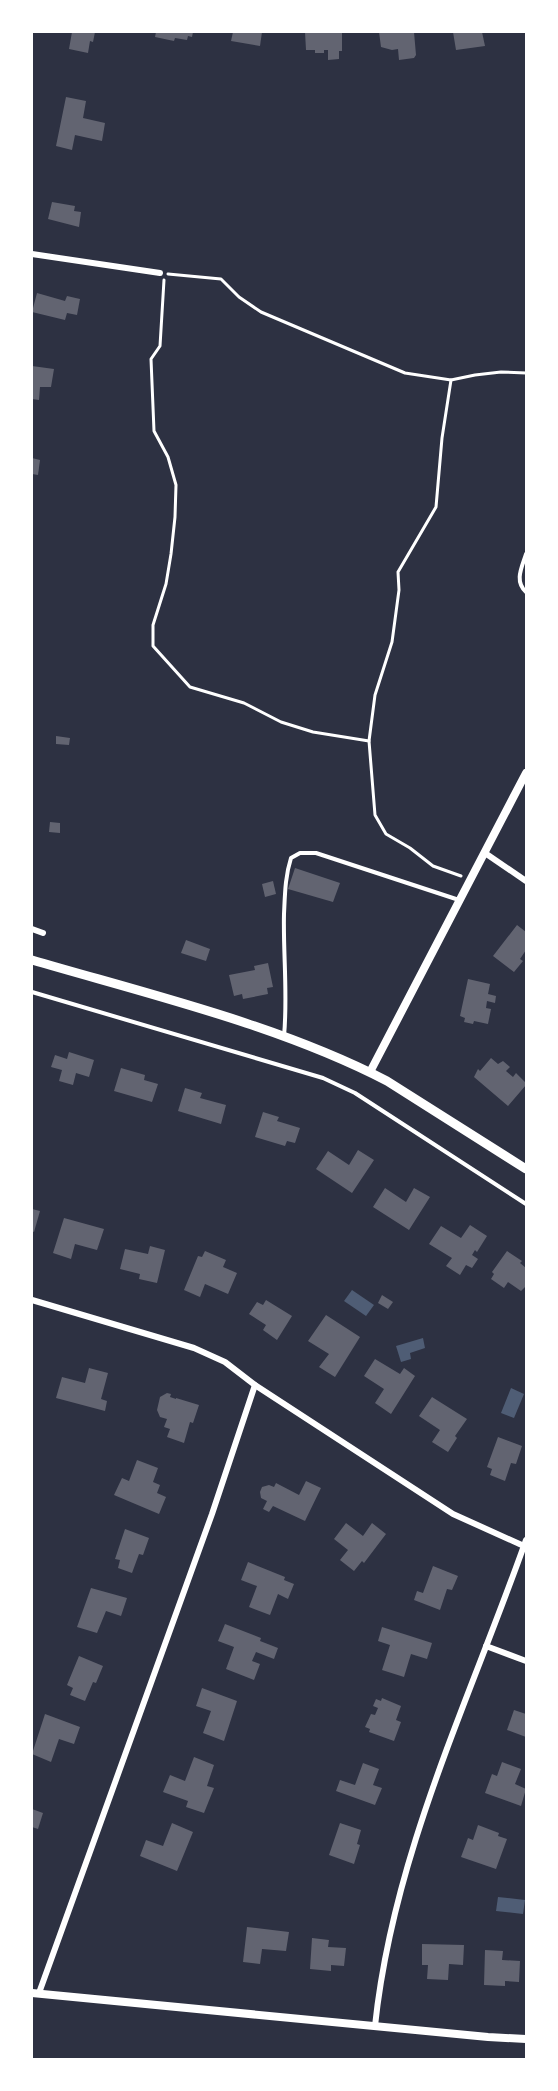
<svg xmlns="http://www.w3.org/2000/svg" width="558" height="2091" viewBox="0 0 558 2091" font-family="Roboto,sans-serif">
<rect width="100%" height="100%" fill="#2d3142"/>
<g fill="#4f5d75">
<path d="M 352,1290 L 374,1305 L 366,1316 L 344,1301 Z"/>
<path d="M 423,1338 L 425,1348 L 410,1353 L 411,1359 L 401,1362 L 396,1346 Z"/>
<path d="M 511,1388 L 524,1394 L 514,1418 L 501,1413 Z"/>
<path d="M 498,1897 L 525,1900 L 523,1914 L 496,1911 Z"/>
</g>
<g fill="#626471">
<path d="M 72,32 L 95,32 L 93,42 L 90,41 L 88,53 L 69,49 Z"/>
<path d="M 156,32 L 193,32 L 192,37 L 188,36 L 187,40 L 175,38 L 174,41 L 155,37 Z"/>
<path d="M 233,32 L 262,32 L 260,46 L 231,41 Z"/>
<path d="M 305,32 L 342,32 L 342,51 L 339,51 L 339,59 L 328,60 L 328,50 L 324,50 L 324,53 L 315,53 L 315,50 L 306,50 Z"/>
<path d="M 379,32 L 414,32 L 416,55 L 414,58 L 399,60 L 398,49 L 392,50 L 381,47 Z"/>
<path d="M 453,32 L 482,32 L 485,46 L 456,50 Z"/>
<path d="M 66,97 L 86,101 L 83,118 L 105,123 L 102,141 L 75,135 L 72,150 L 56,146 Z"/>
<path d="M 52,202 L 75,206 L 74,211 L 81,212 L 79,227 L 48,219 Z"/>
<path d="M 37,293 L 65,301 L 67,296 L 80,299 L 77,315 L 67,313 L 65,320 L 32,312 Z"/>
<path d="M 32,366 L 54,369 L 51,387 L 40,387 L 39,400 L 32,399 Z"/>
<path d="M 32,458 L 40,460 L 38,475 L 32,474 Z"/>
<path d="M 56,736 L 70,738 L 69,745 L 56,744 Z"/>
<path d="M 50,822 L 60,823 L 60,833 L 49,832 Z"/>
<path d="M 295,868 L 340,883 L 333,902 L 288,889 Z"/>
<path d="M 273,881 L 276,894 L 265,897 L 262,884 Z"/>
<path d="M 517,925 L 526,932 L 526,950 L 520,959 L 523,961 L 514,972 L 493,956 Z"/>
<path d="M 186,940 L 210,949 L 206,961 L 181,953 Z"/>
<path d="M 268,963 L 273,987 L 267,988 L 268,994 L 243,999 L 242,994 L 234,996 L 229,975 L 255,970 L 254,966 Z"/>
<path d="M 468,979 L 490,984 L 488,994 L 496,996 L 495,1003 L 487,1001 L 486,1008 L 491,1009 L 488,1024 L 474,1021 L 473,1024 L 464,1022 L 465,1018 L 460,1016 Z"/>
<path d="M 69,1052 L 94,1060 L 89,1077 L 76,1073 L 73,1085 L 59,1081 L 62,1070 L 51,1067 L 55,1055 L 67,1059 Z"/>
<path d="M 491,1058 L 498,1064 L 503,1061 L 510,1067 L 506,1071 L 513,1077 L 516,1073 L 526,1083 L 526,1085 L 508,1106 L 474,1077 L 478,1069 L 480,1071 Z"/>
<path d="M 121,1068 L 145,1075 L 144,1080 L 158,1084 L 152,1102 L 114,1091 Z"/>
<path d="M 185,1088 L 202,1093 L 200,1098 L 226,1105 L 221,1124 L 178,1111 Z"/>
<path d="M 263,1112 L 279,1117 L 277,1121 L 300,1128 L 295,1143 L 287,1141 L 285,1146 L 255,1137 Z"/>
<path d="M 358,1150 L 374,1160 L 352,1193 L 316,1169 L 328,1151 L 349,1165 Z"/>
<path d="M 385,1188 L 406,1202 L 414,1188 L 430,1197 L 409,1230 L 373,1207 Z"/>
<path d="M 32,1209 L 40,1211 L 34,1232 L 32,1231 Z"/>
<path d="M 64,1218 L 104,1229 L 97,1250 L 75,1244 L 71,1259 L 53,1253 Z"/>
<path d="M 470,1225 L 487,1236 L 477,1252 L 475,1250 L 472,1255 L 478,1259 L 472,1268 L 466,1265 L 460,1275 L 446,1266 L 452,1258 L 429,1244 L 441,1226 L 461,1238 Z"/>
<path d="M 150,1246 L 165,1250 L 157,1283 L 139,1279 L 140,1274 L 120,1269 L 125,1249 L 148,1254 Z"/>
<path d="M 205,1251 L 226,1260 L 223,1267 L 237,1273 L 228,1294 L 205,1284 L 200,1297 L 184,1290 L 198,1256 L 202,1257 Z"/>
<path d="M 507,1251 L 522,1261 L 520,1263 L 526,1268 L 526,1286 L 521,1291 L 508,1282 L 504,1288 L 491,1279 L 494,1274 L 492,1272 Z"/>
<path d="M 382,1295 L 393,1302 L 388,1309 L 378,1303 Z"/>
<path d="M 266,1300 L 292,1316 L 277,1340 L 263,1330 L 266,1325 L 249,1314 L 257,1302 L 263,1305 Z"/>
<path d="M 326,1315 L 360,1337 L 335,1377 L 319,1367 L 329,1354 L 308,1341 Z"/>
<path d="M 375,1359 L 400,1374 L 404,1368 L 415,1376 L 391,1414 L 375,1403 L 384,1389 L 364,1376 Z"/>
<path d="M 89,1368 L 108,1373 L 101,1399 L 107,1401 L 105,1411 L 56,1398 L 62,1377 L 85,1383 Z"/>
<path d="M 167,1393 L 171,1394 L 170,1397 L 176,1399 L 176,1398 L 199,1405 L 193,1423 L 190,1422 L 184,1443 L 167,1437 L 170,1429 L 164,1427 L 167,1419 L 160,1417 L 157,1410 L 160,1397 Z"/>
<path d="M 432,1397 L 467,1419 L 455,1436 L 457,1438 L 448,1452 L 432,1442 L 440,1430 L 419,1416 Z"/>
<path d="M 498,1437 L 522,1446 L 516,1464 L 511,1463 L 505,1481 L 490,1475 L 492,1469 L 487,1467 Z"/>
<path d="M 137,1460 L 158,1468 L 153,1482 L 160,1485 L 157,1493 L 166,1497 L 159,1514 L 114,1495 L 122,1478 L 129,1481 Z"/>
<path d="M 306,1481 L 321,1488 L 305,1521 L 273,1506 L 269,1512 L 263,1509 L 267,1501 L 261,1498 L 260,1492 L 262,1487 L 269,1485 L 274,1487 L 276,1483 L 299,1495 Z"/>
<path d="M 346,1523 L 363,1536 L 372,1523 L 386,1534 L 364,1563 L 362,1561 L 354,1571 L 340,1560 L 348,1550 L 334,1539 Z"/>
<path d="M 125,1529 L 149,1538 L 143,1555 L 139,1554 L 132,1573 L 118,1568 L 120,1560 L 115,1559 Z"/>
<path d="M 248,1562 L 285,1577 L 284,1580 L 294,1584 L 288,1599 L 278,1594 L 270,1615 L 249,1607 L 257,1586 L 241,1580 Z"/>
<path d="M 433,1566 L 458,1576 L 452,1590 L 447,1589 L 440,1610 L 414,1600 L 417,1591 L 423,1593 Z"/>
<path d="M 91,1588 L 127,1598 L 121,1616 L 106,1611 L 97,1633 L 77,1627 Z"/>
<path d="M 225,1624 L 261,1638 L 260,1641 L 278,1648 L 274,1659 L 256,1652 L 252,1661 L 260,1664 L 254,1680 L 226,1669 L 234,1647 L 218,1641 Z"/>
<path d="M 382,1627 L 432,1643 L 427,1659 L 411,1654 L 404,1677 L 382,1670 L 390,1645 L 378,1641 Z"/>
<path d="M 79,1656 L 103,1666 L 96,1683 L 93,1682 L 85,1701 L 70,1695 L 73,1688 L 67,1685 Z"/>
<path d="M 202,1688 L 237,1701 L 224,1741 L 203,1733 L 211,1711 L 196,1706 Z"/>
<path d="M 382,1698 L 401,1706 L 396,1720 L 401,1722 L 394,1741 L 369,1732 L 370,1729 L 365,1727 L 371,1714 L 375,1715 L 378,1708 L 373,1706 L 376,1699 L 381,1701 Z"/>
<path d="M 514,1710 L 526,1714 L 526,1737 L 507,1730 Z"/>
<path d="M 45,1714 L 80,1727 L 74,1744 L 59,1739 L 51,1762 L 32,1754 Z"/>
<path d="M 194,1757 L 214,1765 L 207,1786 L 214,1788 L 204,1813 L 186,1807 L 188,1801 L 163,1792 L 170,1775 L 185,1781 Z"/>
<path d="M 502,1762 L 521,1769 L 515,1784 L 526,1789 L 521,1806 L 485,1793 L 492,1774 L 497,1776 Z"/>
<path d="M 363,1763 L 379,1769 L 373,1785 L 382,1788 L 375,1805 L 336,1791 L 340,1780 L 355,1785 Z"/>
<path d="M 32,1809 L 43,1813 L 38,1829 L 32,1827 Z"/>
<path d="M 172,1823 L 193,1832 L 177,1871 L 140,1856 L 146,1840 L 163,1846 Z"/>
<path d="M 340,1823 L 361,1830 L 357,1844 L 360,1845 L 354,1864 L 329,1855 Z"/>
<path d="M 478,1825 L 499,1833 L 498,1836 L 507,1839 L 496,1869 L 461,1857 L 468,1838 L 473,1840 Z"/>
<path d="M 247,1927 L 289,1932 L 286,1951 L 262,1949 L 260,1964 L 243,1962 Z"/>
<path d="M 312,1938 L 329,1940 L 328,1947 L 346,1948 L 344,1966 L 331,1965 L 331,1971 L 310,1969 Z"/>
<path d="M 422,1944 L 464,1945 L 463,1965 L 449,1964 L 448,1980 L 427,1979 L 428,1965 L 422,1965 Z"/>
<path d="M 485,1950 L 503,1951 L 502,1960 L 520,1961 L 519,1982 L 505,1981 L 505,1986 L 484,1985 Z"/>
</g>
<g fill="none" stroke-linecap="round" stroke-linejoin="round">
<g stroke="#fff" stroke-width="3">
<path d="M 168,274 L 221,279 L 239,297 L 261,312 L 405,373 L 451,380 L 475,375 L 501,372 L 526,373"/>
<path d="M 164,280 L 160,346 L 151,359 L 154,431 L 168,457 L 176,485 L 175,517 L 171,554 L 166,584 L 153,625 L 153,646 L 190,687 L 244,703 L 281,722 L 313,732 L 369,741"/>
<path d="M 451,380 L 442,438 L 436,507 L 398,572 L 399,590 L 392,642 L 375,695 L 369,741 L 375,815 L 386,834 L 410,848 L 433,866 L 461,876"/>
</g>
<g stroke="#fff" stroke-width="4">
<path d="M 526,554 C 522,567 514,581 526,592"/>
<path d="M 32,992 L 323,1078 L 355,1093 L 526,1204"/>
<path d="M 284,1036 C 288,995 283,954 284,914 C 285,894 285,877 291,858 L 300,853 L 316,853 L 459,900"/>
</g>
<g stroke="#fff" stroke-width="6">
<path d="M 32,254 L 160,273"/>
<path d="M 485,853 L 526,881"/>
<path d="M 32,929 L 43,933"/>
<path d="M 32,1300 L 194,1348 L 225,1362 L 255,1385 L 453,1514 L 524,1546"/>
<path d="M 486,1646 L 526,1661"/>
<path d="M 39,1993 L 212,1514 L 255,1385"/>
<path d="M 375,2026 C 393,1855 469,1701 526,1540"/>
</g>
<g stroke="#fff" stroke-width="8">
<path d="M 370,1072 L 526,773"/>
<path d="M 32,1993 L 488,2037 L 526,2039"/>
</g>
<path stroke="#fff" stroke-width="9" d="M 32,960 C 148,994 279,1025 387,1081 L 526,1169"/>
</g>
<rect width="558" height="2091" fill="none" stroke="#ffffff" stroke-width="66"/>
</svg>
